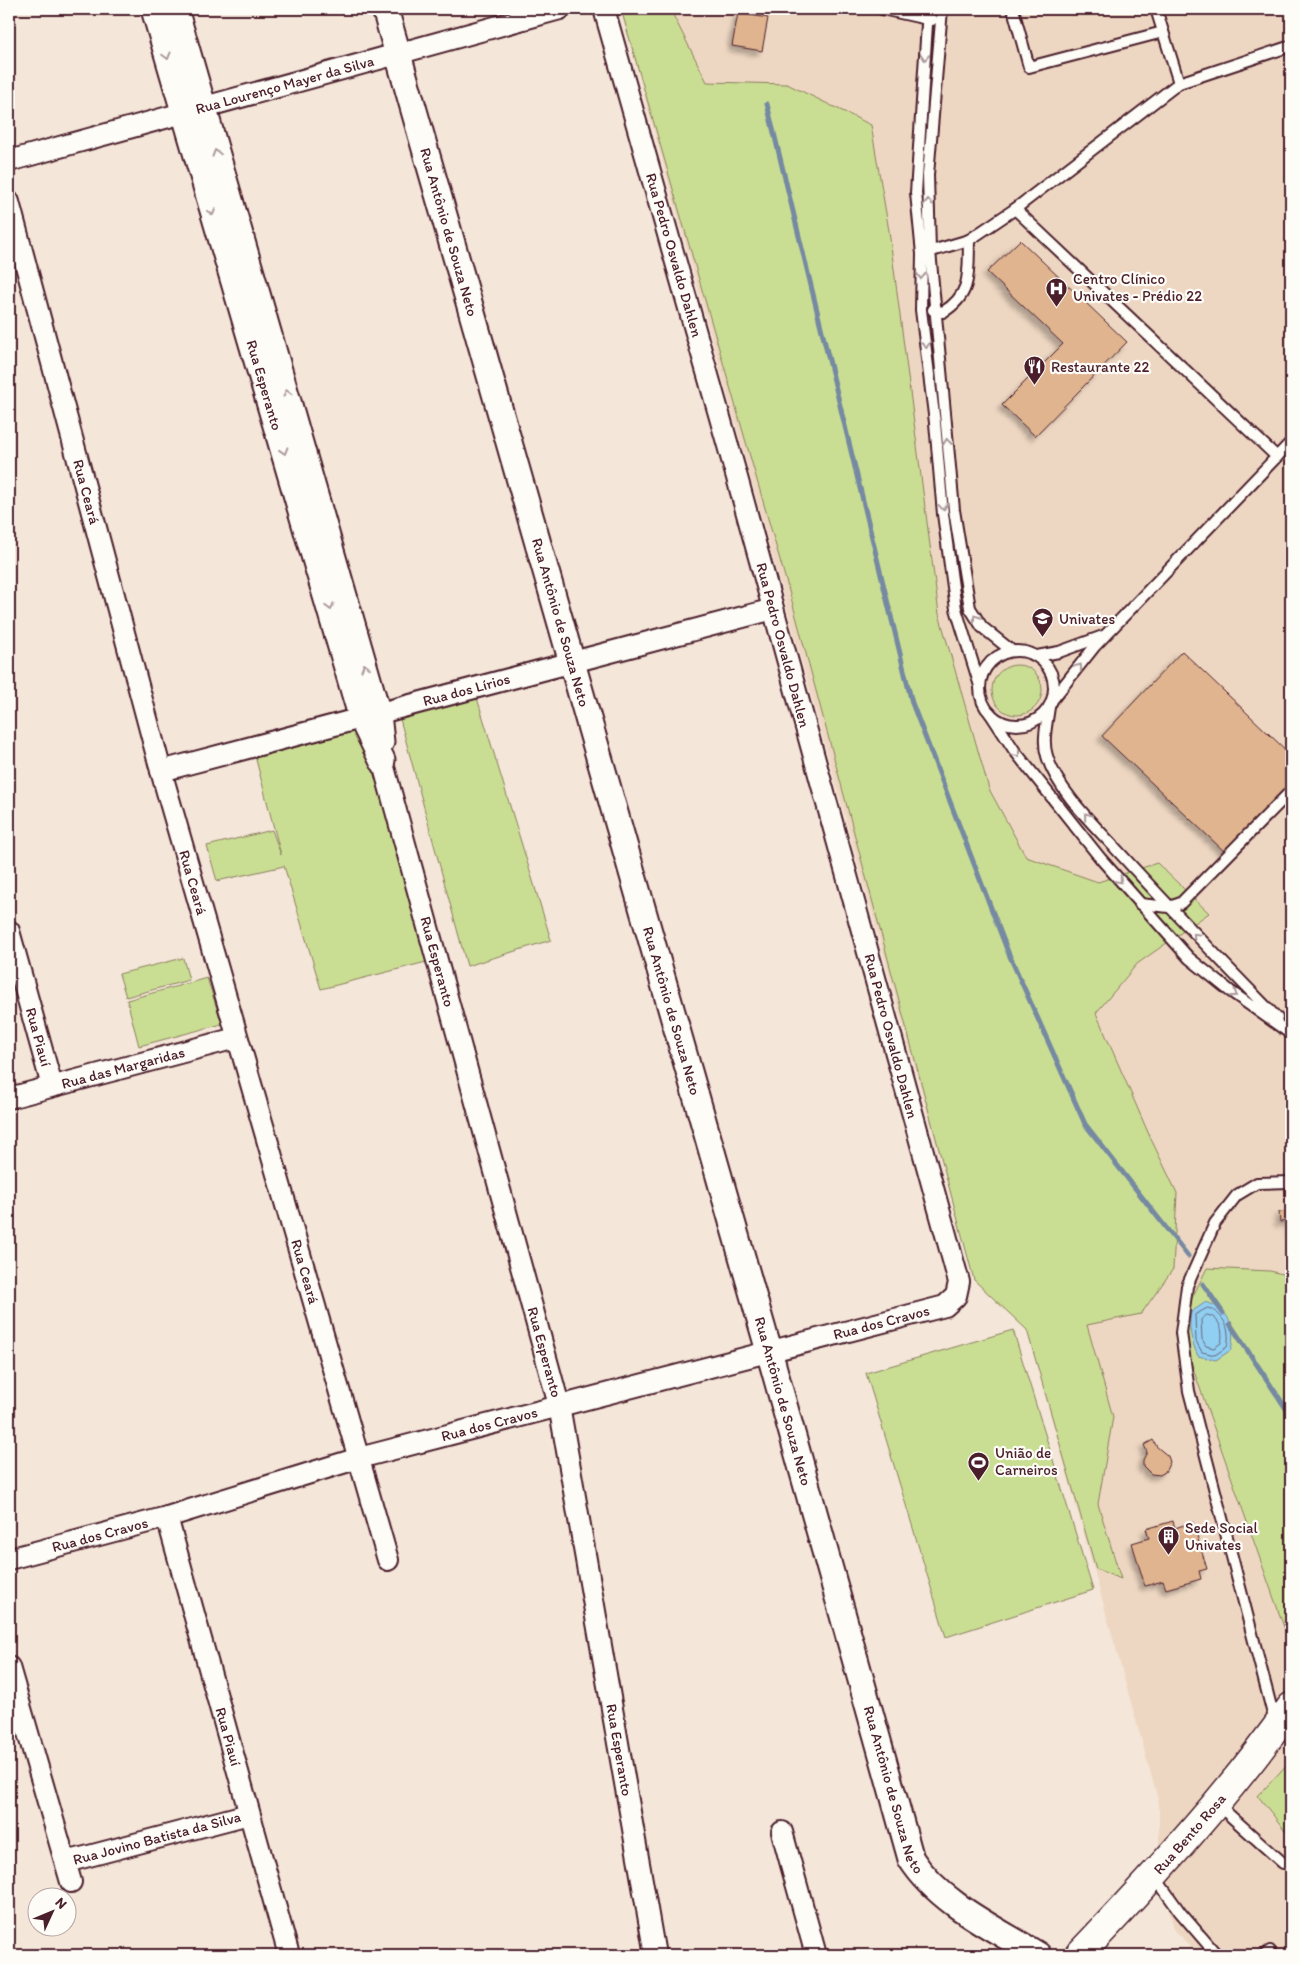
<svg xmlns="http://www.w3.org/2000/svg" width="1300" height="1964" viewBox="0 0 1300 1964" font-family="Itim,sans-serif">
<defs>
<filter id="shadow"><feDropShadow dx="-4.5" dy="4.5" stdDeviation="2.5" flood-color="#0004"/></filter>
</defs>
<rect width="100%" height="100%" fill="#f4e6d8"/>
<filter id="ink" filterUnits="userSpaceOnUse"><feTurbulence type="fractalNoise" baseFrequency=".02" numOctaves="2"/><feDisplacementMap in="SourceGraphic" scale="10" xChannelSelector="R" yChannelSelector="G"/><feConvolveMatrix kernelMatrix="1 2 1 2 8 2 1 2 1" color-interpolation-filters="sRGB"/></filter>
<g filter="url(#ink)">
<path fill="#eed7c2" d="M 620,9 L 1291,9 L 1291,1276 L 1270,1271 L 1186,1310 L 1189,1357 L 1291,1647 L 1291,1760 L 1258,1796 L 1291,1838 L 1291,1955 L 1198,1955 L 1174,1929 L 1159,1872 L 1159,1803 L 1027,1330 L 974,1280 Z"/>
<g fill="#cade93" stroke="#8a7e5f">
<path d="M 621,9 L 670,9 L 707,82 L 787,84 L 871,125 L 889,231 L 939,614 L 989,789 L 1026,857 L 1098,882 L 1157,863 L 1209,913 L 1137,964 L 1096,1013 L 1150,1137 L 1177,1193 L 1173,1269 L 1141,1314 L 1087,1325 L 1113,1417 L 1098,1504 L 1121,1579 L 1096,1569 L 1027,1330 L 974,1280 L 793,605 Z"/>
<circle cx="1017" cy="690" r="25"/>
<path d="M 477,698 L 551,940 L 467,966 L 400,719 Z"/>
<path d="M 364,724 L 430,961 L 321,989 L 284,866 L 217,881 L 207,846 L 272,830 L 281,855 L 254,752 Z"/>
<path d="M 183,958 L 189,980 L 126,997 L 119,974 Z"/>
<path d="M 207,978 L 222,1024 L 139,1046 L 127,1000 Z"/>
<path d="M 1207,1268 L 1270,1271 L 1291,1276 L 1291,1647 L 1189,1357 L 1186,1310 Z"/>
<path d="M 1013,1330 L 1093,1590 L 946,1637 L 866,1373 Z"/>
<path d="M 1291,1760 L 1291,1838 L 1258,1796 Z"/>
</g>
<path fill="#91cff2" stroke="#7589a2" d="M 1206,1302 C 1230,1310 1236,1327 1231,1350 L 1216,1360 L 1198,1356 C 1191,1341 1188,1328 1191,1312 Z"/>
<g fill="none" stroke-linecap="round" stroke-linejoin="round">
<g stroke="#66657b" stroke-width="1">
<path d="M 1208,1308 C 1225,1314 1231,1331 1227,1347 L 1215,1355 L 1202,1352 L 1196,1341 L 1195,1315 Z"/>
<path d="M 1207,1315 C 1220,1317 1224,1332 1221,1343 L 1214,1348 L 1206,1346 L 1202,1339 L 1201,1320 Z"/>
</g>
<g stroke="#7589a2" stroke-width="5">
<path d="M 767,104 L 912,703 L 1008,952 L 1085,1124 L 1188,1256"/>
<path d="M 1203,1284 L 1223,1313"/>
<path d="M 1230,1324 L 1291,1416"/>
</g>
</g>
<g fill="#dfb48f" stroke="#4a1f2b" filter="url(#shadow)">
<path d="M 738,13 L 768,18 L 762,51 L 732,46 Z"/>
<path d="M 1020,240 L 1127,342 L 1035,436 L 1002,405 L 1063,344 L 987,272 Z"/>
<path d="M 1182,651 L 1291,755 L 1291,783 L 1226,853 L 1102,736 Z"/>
<path d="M 1291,1211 L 1291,1234 L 1290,1221 L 1280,1222 L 1279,1212 Z"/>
<path d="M 1153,1440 L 1157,1447 L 1168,1456 L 1170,1462 L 1165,1472 L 1160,1475 L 1151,1474 L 1143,1466 L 1143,1460 L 1147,1452 L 1144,1445 Z"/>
<path d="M 1173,1521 L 1175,1528 L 1193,1522 L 1207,1569 L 1199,1571 L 1201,1579 L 1166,1589 L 1163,1581 L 1145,1586 L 1132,1543 L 1149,1538 L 1146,1529 Z"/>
</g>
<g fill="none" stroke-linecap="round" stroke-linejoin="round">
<defs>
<g id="service">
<path d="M 882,9 L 932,20"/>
<path d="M 928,9 L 916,193 L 922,254 L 921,310 L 935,423 L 943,514 L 956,609 L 980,686"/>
<path d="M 942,9 L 928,175 L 930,251 L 954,510 L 970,608 L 982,627 L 1012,651"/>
<path d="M 1013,9 L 1029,67 L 1163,32"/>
<path d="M 1156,9 L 1179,83"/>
<path d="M 1015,209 L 1277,457"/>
<path d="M 925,253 L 969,240 L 1015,209 L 1179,83 L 1291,46"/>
<path d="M 933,310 L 943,312 C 973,294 968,271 969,240"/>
<circle cx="1017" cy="688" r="37"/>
<path d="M 1037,656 L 1059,652 L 1103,636"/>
<path d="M 1053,699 L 1095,646 L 1291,442"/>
<path d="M 1049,707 C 1047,723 1042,741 1047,756 C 1057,790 1094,825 1117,850 C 1169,907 1223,963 1277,1018"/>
<path d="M 990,713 L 1014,750 L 1101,859 L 1189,958 L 1230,991 L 1291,1034"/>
<path d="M 1140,904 L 1169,907 L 1181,903 L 1291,791"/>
<path d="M 1275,1722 L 1189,1391 L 1181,1333 L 1187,1286 L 1215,1223 L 1237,1195 L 1257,1183 L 1291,1182"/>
<path d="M 1217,1804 L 1283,1863"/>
<path d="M 1155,1877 L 1180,1912 L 1217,1955"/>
<path d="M 1265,1955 L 1270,1951"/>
</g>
<g id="minor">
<path id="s1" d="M 9,161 L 560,9"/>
<path id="s2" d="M 9,202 L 161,771 L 388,1560"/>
<path id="s3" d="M 382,760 L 559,1405 L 655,1955"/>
<path id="s4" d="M 161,771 C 366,718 569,661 773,609"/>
<path id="s5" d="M 9,931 L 52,1086"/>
<path id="s6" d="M 9,1098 L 236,1038"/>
<path id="s7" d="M 167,1517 L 289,1955"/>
<path id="s8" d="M 9,1559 L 167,1517 L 359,1458 L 945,1306 L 956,1296 L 959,1282 L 736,474 L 604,9"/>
<path d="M 9,1667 L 71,1882"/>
<path d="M 782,1832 L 816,1955"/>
<path id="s9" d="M 66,1862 L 249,1814"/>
</g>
<g id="tertiary">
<path id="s10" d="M 154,9 L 362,719 L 382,760"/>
<path d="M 175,9 L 378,714 L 381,742"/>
<path id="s11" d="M 385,9 L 769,1351 L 911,1859 C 940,1904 994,1928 1038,1955"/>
</g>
<g id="secondary">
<path id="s12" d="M 1079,1955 C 1154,1876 1228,1796 1291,1707"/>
</g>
</defs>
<use href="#service" stroke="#4a1f2b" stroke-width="14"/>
<use href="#minor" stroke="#4a1f2b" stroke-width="24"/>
<use href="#tertiary" stroke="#4a1f2b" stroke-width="29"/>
<use href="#secondary" stroke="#4a1f2b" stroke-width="31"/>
<use href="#service" stroke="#fdfcf7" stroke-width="10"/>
<use href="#minor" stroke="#fdfcf7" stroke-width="20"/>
<use href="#tertiary" stroke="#fdfcf7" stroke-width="25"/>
<use href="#secondary" stroke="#fdfcf7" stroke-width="28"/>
</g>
<defs><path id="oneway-chevron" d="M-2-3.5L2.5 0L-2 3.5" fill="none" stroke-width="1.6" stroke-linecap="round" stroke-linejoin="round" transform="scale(1.25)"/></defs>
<g stroke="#ac999b">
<use href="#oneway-chevron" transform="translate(167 56) rotate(75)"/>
<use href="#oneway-chevron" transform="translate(925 57) rotate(94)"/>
<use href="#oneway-chevron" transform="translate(216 153) rotate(-106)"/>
<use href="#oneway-chevron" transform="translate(928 202) rotate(-91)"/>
<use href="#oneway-chevron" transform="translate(212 212) rotate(73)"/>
<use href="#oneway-chevron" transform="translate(921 276) rotate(93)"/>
<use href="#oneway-chevron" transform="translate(926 345) rotate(83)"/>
<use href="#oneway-chevron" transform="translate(287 393) rotate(-106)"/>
<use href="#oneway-chevron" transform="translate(947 442) rotate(-96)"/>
<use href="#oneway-chevron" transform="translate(284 451) rotate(73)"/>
<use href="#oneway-chevron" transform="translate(943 507) rotate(85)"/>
<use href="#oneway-chevron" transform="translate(330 607) rotate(74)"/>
<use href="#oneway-chevron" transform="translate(976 618) rotate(-123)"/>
<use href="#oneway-chevron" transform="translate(365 667) rotate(-106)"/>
<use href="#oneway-chevron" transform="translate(1079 667) rotate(-53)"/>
<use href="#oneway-chevron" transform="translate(1017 754) rotate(53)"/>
<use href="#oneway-chevron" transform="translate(1087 816) rotate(-129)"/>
<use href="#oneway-chevron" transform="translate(1119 880) rotate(49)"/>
<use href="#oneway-chevron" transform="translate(1196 936) rotate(-134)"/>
<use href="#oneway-chevron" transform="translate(1234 994) rotate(35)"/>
</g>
</g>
<defs>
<symbol id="hospital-pin" viewBox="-11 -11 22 30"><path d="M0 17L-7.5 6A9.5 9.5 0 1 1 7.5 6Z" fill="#4a1f2b" stroke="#fdfcf7"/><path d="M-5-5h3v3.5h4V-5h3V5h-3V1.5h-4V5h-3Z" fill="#fff"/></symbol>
<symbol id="restaurant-pin" viewBox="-11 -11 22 30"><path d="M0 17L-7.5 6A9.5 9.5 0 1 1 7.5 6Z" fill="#4a1f2b" stroke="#fdfcf7"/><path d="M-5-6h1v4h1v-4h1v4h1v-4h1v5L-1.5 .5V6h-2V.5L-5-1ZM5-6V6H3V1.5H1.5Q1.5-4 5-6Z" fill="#fff"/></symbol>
<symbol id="university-pin" viewBox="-11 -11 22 30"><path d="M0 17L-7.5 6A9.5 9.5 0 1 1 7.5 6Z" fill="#4a1f2b" stroke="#fdfcf7"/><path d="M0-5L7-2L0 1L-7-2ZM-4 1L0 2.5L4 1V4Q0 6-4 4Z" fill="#fff"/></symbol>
<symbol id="stadium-pin" viewBox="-11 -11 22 30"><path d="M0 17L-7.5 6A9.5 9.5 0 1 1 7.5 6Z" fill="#4a1f2b" stroke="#fdfcf7"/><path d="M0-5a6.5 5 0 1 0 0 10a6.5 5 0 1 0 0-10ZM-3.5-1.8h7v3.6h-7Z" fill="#fff"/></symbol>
<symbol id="building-pin" viewBox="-11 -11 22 30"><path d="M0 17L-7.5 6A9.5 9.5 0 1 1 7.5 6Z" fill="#4a1f2b" stroke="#fdfcf7"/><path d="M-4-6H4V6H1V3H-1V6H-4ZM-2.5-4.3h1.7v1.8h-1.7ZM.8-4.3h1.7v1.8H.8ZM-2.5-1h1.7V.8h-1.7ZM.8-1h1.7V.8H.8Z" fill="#fff"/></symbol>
</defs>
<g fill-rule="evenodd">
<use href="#hospital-pin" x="1044" y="276" width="25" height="34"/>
<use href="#restaurant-pin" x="1022" y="354" width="25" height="34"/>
<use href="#university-pin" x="1030" y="606" width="25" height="34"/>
<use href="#stadium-pin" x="966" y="1450" width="25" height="34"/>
<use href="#building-pin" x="1156" y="1524" width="25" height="34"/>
</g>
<g text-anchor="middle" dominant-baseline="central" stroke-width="4.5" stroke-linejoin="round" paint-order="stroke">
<g font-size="15" fill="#4a1f2b" stroke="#fdfcf7">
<text stroke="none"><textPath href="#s1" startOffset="286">Rua Lourenço Mayer da Silva</textPath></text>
<text stroke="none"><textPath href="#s11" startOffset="232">Rua Antônio de Souza Neto</textPath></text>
<text transform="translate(674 255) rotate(74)">Rua Pedro Osvaldo Dahlen</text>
<text stroke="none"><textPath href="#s10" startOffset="392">Rua Esperanto</textPath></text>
<text stroke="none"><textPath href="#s2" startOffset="300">Rua Ceará</textPath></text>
<text stroke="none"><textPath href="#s11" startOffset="638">Rua Antônio de Souza Neto</textPath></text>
<text transform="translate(783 645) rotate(75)">Rua Pedro Osvaldo Dahlen</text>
<text stroke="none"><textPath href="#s4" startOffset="316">Rua dos Lírios</textPath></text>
<text stroke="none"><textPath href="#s2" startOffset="705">Rua Ceará</textPath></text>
<text stroke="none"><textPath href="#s3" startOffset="209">Rua Esperanto</textPath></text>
<text stroke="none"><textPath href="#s11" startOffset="1042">Rua Antônio de Souza Neto</textPath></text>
<text transform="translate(891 1036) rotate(75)">Rua Pedro Osvaldo Dahlen</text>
<text stroke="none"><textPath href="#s5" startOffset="110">Rua Piauí</textPath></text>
<text stroke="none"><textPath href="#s6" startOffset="118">Rua das Margaridas</textPath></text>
<text stroke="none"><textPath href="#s2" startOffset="1110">Rua Ceará</textPath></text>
<text stroke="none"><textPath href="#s8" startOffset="904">Rua dos Cravos</textPath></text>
<text stroke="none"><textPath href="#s3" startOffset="614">Rua Esperanto</textPath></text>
<text stroke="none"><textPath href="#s11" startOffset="1448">Rua Antônio de Souza Neto</textPath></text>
<text stroke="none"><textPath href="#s8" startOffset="499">Rua dos Cravos</textPath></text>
<text stroke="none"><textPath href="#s8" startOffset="94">Rua dos Cravos</textPath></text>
<text stroke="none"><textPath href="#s7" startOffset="228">Rua Piauí</textPath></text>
<text stroke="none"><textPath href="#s3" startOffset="1019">Rua Esperanto</textPath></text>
<text stroke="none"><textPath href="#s11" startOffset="1852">Rua Antônio de Souza Neto</textPath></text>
<text stroke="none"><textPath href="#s12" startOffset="164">Rua Bento Rosa</textPath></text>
<text stroke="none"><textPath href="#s9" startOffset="94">Rua Jovino Batista da Silva</textPath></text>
</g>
<g font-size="15" fill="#4a1f2b" stroke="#fdfcf7" text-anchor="start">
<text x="1073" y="279">Centro Clínico<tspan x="1073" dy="17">Univates - Prédio 22</tspan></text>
<text x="1051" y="367">Restaurante 22</text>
<text x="1059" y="619">Univates</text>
<text x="995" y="1453">União de<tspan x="995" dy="17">Carneiros</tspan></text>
<text x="1185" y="1528">Sede Social<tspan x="1185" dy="17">Univates</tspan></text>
</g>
</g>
<rect width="1300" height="1964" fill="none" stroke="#fdfcf7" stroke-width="30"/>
<rect x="15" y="15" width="1270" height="1934" fill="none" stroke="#4a1f2b" stroke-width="2" filter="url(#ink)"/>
<g transform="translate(52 1912) rotate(46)"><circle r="24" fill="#fdfcf7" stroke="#b5a4a5"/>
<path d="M0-4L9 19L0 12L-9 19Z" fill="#4a1f2b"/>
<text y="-8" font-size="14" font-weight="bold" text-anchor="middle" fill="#4a1f2b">N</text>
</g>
</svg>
